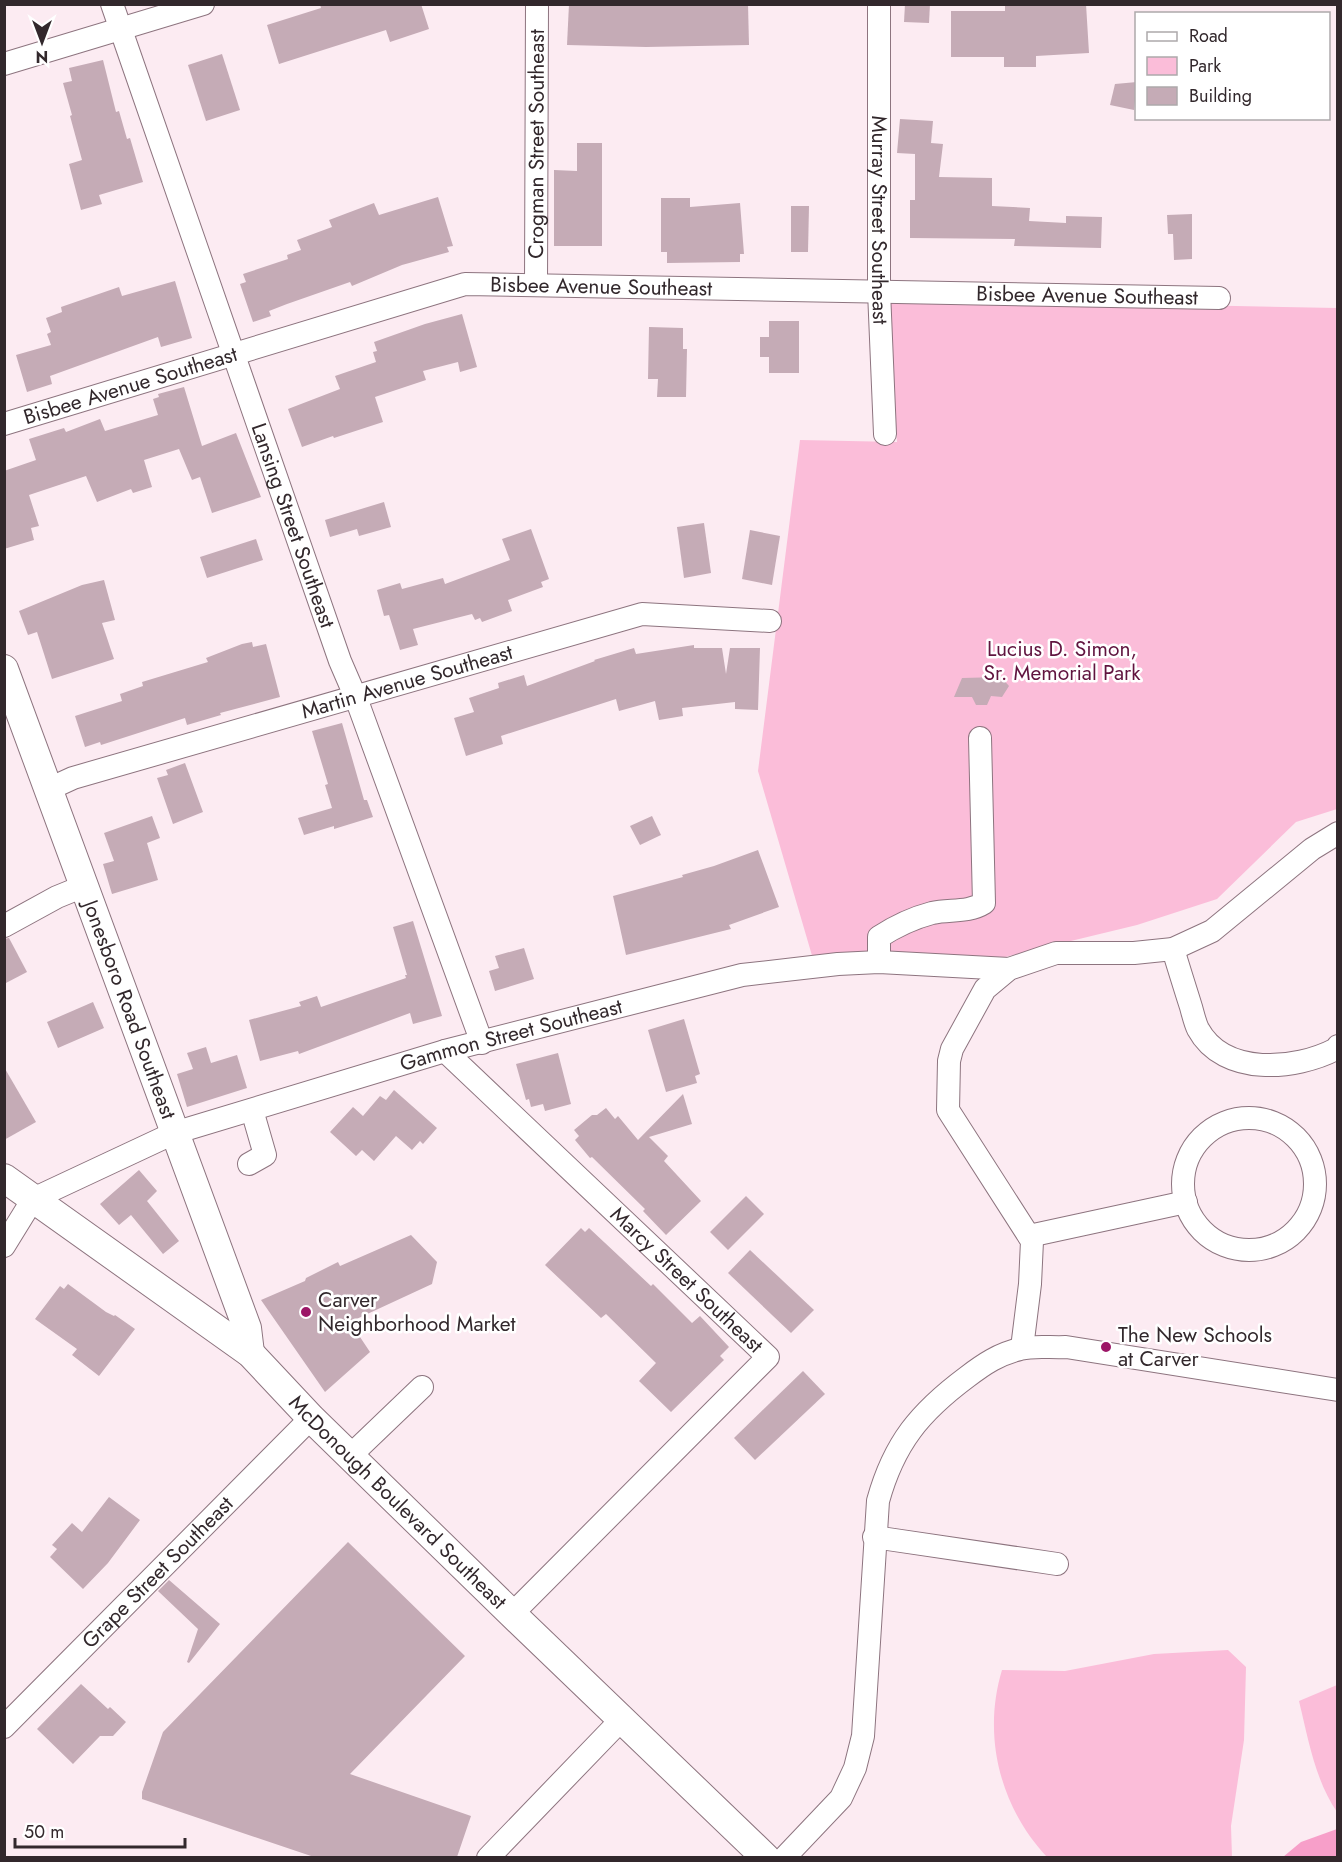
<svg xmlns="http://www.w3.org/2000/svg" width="1342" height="1862" viewBox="0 0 1342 1862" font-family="Jost,sans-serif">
<rect width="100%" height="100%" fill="#fcebf2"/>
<g fill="#fbbdd9">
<path d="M 888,299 L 1337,308 L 1337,809 L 1296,822 L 1217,899 L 1137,925 L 1005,957 L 869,955 L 813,959 L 758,771 L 800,440 L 897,442 Z"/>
<path d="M 1228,1650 L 1246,1667 L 1244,1740 L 1231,1826 L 1232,1857 L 1047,1857 C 1000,1807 982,1736 1002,1670 L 1065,1671 L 1154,1654 Z"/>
<path d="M 1337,1685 L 1337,1812 C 1315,1780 1308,1738 1299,1701 Z"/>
</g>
<path fill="#f79fc9" d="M 1337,1829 L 1337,1857 L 1283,1857 L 1301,1842 Z"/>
<g fill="#c5abb6">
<path d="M 320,4 L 421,4 L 429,29 L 390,42 L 386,30 L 279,64 L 267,25 L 321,8 Z"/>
<path d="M 569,4 L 748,4 L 749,45 L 646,47 L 567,45 Z"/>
<path d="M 905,4 L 930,4 L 929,23 L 904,22 Z"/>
<path d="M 1005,4 L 1086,4 L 1089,53 L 1036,56 L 1036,67 L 1004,67 L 1004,57 L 951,57 L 951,11 L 1005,11 Z"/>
<path d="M 222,54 L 240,110 L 206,121 L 188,65 Z"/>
<path d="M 103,60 L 116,112 L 119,111 L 127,139 L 130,138 L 143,182 L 99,195 L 102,204 L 81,210 L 69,164 L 82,160 L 70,116 L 72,115 L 63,83 L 72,81 L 69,68 Z"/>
<path d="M 1137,82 L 1134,110 L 1110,105 L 1115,84 Z"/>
<path d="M 900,119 L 933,121 L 931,143 L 943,144 L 939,177 L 992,178 L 992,206 L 1030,208 L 1029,221 L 1066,223 L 1066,216 L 1102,217 L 1101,248 L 1014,246 L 1015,239 L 910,238 L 910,200 L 915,200 L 915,154 L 897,153 Z"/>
<path d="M 577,143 L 602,143 L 602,246 L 554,246 L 554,170 L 577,171 Z"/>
<path d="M 438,197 L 453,246 L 447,247 L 449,252 L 402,265 L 352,286 L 350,282 L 287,304 L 269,311 L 271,316 L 253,322 L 240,284 L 246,282 L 243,274 L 288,259 L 287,255 L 301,250 L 297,240 L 332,227 L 329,220 L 374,203 L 379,215 Z"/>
<path d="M 661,198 L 690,198 L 690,207 L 740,203 L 744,254 L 740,254 L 740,262 L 667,263 L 667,252 L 661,252 Z"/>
<path d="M 791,206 L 809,206 L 808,252 L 791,252 Z"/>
<path d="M 1192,214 L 1192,259 L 1174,260 L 1173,234 L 1168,234 L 1167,215 Z"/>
<path d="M 175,281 L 192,338 L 161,347 L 158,337 L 50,376 L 52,384 L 27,392 L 16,355 L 51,345 L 47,334 L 51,332 L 46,318 L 62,312 L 61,307 L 119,287 L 122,296 Z"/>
<path d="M 462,314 L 477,367 L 460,372 L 458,362 L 423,371 L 426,380 L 375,397 L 383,422 L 334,438 L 333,436 L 302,447 L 288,409 L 340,389 L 335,376 L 376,362 L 373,352 L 377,351 L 374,342 L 425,324 Z"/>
<path d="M 769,321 L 799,321 L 799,373 L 769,373 L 769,357 L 760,357 L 760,337 L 769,337 Z"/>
<path d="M 649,327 L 683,328 L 683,349 L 687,349 L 686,397 L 657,397 L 658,379 L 648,379 Z"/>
<path d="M 184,387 L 202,446 L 236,433 L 261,497 L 212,513 L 200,477 L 192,480 L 179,449 L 144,460 L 152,487 L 133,493 L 131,489 L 97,502 L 86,476 L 29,495 L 39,526 L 31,528 L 34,540 L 4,549 L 4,471 L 36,460 L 29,439 L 64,428 L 66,432 L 100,419 L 105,431 L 158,415 L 153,399 L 159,397 L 158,394 Z"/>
<path d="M 384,502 L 391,527 L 359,536 L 357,529 L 330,537 L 325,520 Z"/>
<path d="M 704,523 L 711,573 L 684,578 L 677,527 Z"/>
<path d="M 531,529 L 549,579 L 541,582 L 543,587 L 508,600 L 512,611 L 482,622 L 480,618 L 475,620 L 472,614 L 413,629 L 418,645 L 400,650 L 389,615 L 384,616 L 377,590 L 400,583 L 402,589 L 443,578 L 445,584 L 510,560 L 502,539 Z"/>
<path d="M 750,530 L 780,536 L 772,585 L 742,579 Z"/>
<path d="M 256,539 L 263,560 L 207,578 L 200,557 Z"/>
<path d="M 104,580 L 115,620 L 102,623 L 114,659 L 52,679 L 37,632 L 28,635 L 19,611 L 82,585 Z"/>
<path d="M 252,642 L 253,647 L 266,644 L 280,697 L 220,713 L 221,715 L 187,725 L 185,718 L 101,745 L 100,742 L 85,747 L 75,716 L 122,701 L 120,694 L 143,686 L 142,682 L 208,662 L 206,658 L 242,644 Z"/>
<path d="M 694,645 L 694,648 L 722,648 L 726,674 L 730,648 L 760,648 L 758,710 L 735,709 L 735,702 L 682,708 L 683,716 L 659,720 L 655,701 L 619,711 L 616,699 L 501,736 L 503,744 L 466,756 L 454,718 L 474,712 L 469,698 L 499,688 L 498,683 L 524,675 L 527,686 L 595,661 L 594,660 L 634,648 L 636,654 Z"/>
<path d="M 1001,677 L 1009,686 L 1002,697 L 991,696 L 987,705 L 976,705 L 972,697 L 954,697 L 962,678 Z"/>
<path d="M 342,723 L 364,800 L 367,800 L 373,817 L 334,829 L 334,826 L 304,835 L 298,818 L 332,808 L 325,785 L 328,784 L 312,731 Z"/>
<path d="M 185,763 L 203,812 L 173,824 L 157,778 L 168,775 L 166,770 Z"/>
<path d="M 152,816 L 160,838 L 147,843 L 158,880 L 112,894 L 103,864 L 114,861 L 104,833 Z"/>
<path d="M 652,816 L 661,835 L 640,845 L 630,826 Z"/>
<path d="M 758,850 L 779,907 L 729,925 L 731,929 L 626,955 L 613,896 L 683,877 L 682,875 L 714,866 Z"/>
<path d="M 413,921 L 442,1016 L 413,1024 L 410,1013 L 299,1054 L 298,1051 L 260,1061 L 249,1020 L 301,1006 L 299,1002 L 317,996 L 321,1007 L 406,978 L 405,975 L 407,975 L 393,927 Z"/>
<path d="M 9,938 L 27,972 L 4,984 L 4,939 Z"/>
<path d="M 524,948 L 534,979 L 495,991 L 489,971 L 499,968 L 495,956 Z"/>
<path d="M 93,1002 L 104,1028 L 58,1048 L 47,1022 Z"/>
<path d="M 684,1019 L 700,1074 L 695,1076 L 697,1083 L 666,1092 L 648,1030 Z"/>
<path d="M 206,1047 L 211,1063 L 237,1055 L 247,1088 L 187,1107 L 177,1074 L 193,1069 L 187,1053 Z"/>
<path d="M 558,1053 L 571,1104 L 545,1111 L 543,1104 L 531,1107 L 529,1099 L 526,1100 L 516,1064 Z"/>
<path d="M 4,1067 L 36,1122 L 4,1140 Z"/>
<path d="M 394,1090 L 437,1128 L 423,1144 L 420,1141 L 412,1150 L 396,1136 L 374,1161 L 362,1150 L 356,1156 L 330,1132 L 353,1107 L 363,1116 L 380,1096 L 386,1100 Z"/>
<path d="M 683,1094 L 692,1124 L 649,1137 L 668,1156 L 664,1161 L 701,1201 L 666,1235 L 643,1211 L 645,1209 L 592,1157 L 590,1158 L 575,1140 L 579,1136 L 574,1130 L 592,1115 L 597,1115 L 606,1108 L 615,1119 L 618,1116 L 638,1140 Z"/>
<path d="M 139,1170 L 157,1191 L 147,1201 L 179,1241 L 163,1254 L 131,1215 L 119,1225 L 100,1204 Z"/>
<path d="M 746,1196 L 764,1214 L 728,1250 L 710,1232 Z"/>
<path d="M 581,1228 L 585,1232 L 589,1228 L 651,1286 L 653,1284 L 692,1323 L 700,1316 L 729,1347 L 720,1356 L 724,1360 L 671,1412 L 639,1381 L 656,1363 L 606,1314 L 601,1318 L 545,1265 Z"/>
<path d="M 411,1235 L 437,1262 L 432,1284 L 350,1322 L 370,1352 L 325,1392 L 261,1300 L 305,1281 L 306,1278 L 338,1262 L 340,1266 Z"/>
<path d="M 750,1250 L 814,1310 L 791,1333 L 728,1273 Z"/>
<path d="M 68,1284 L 106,1312 L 114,1316 L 115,1315 L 135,1329 L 99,1376 L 72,1355 L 77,1349 L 35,1319 L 60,1286 L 64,1289 Z"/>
<path d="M 803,1371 L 825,1394 L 755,1460 L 734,1438 Z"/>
<path d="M 109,1497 L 140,1520 L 108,1563 L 83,1589 L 50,1557 L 57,1549 L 52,1545 L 72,1523 L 82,1532 Z"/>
<path d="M 348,1542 L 465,1656 L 350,1774 L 471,1816 L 457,1857 L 314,1857 L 142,1799 L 142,1792 L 163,1732 Z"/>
<path d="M 169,1580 L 220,1624 L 189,1663 L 187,1662 L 198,1629 L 158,1591 Z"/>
<path d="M 81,1684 L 108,1709 L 110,1707 L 126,1722 L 113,1736 L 100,1736 L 73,1764 L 37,1729 Z"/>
</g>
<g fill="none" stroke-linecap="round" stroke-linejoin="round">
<defs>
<g id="minor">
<path id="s1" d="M 112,4 L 340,661 L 356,698 L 482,1043"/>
<path id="s2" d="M 879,4 L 879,291 L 885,434"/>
<path d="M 4,64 L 203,4"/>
<path id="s3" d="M 536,285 L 537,4"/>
<path id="s4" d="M 4,424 L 465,284 L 1219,298"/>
<path id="s5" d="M 49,789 L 73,778 L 642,614 L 770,621"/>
<path d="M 4,926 L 57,897 L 84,886"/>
<path d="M 1173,949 C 1179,969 1185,988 1191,1007 C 1193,1014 1195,1023 1198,1029 C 1224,1077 1296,1070 1336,1049 L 1338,1046"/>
<path d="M 879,962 L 879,937 C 896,926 913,918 932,913 C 950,909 968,913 984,903 L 980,738"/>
<path id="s6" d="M 445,1051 L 768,1357 L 512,1614"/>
<circle cx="1249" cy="1184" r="66"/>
<path d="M 249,1164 L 265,1155 L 252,1110"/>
<path d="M 1029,1236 L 1186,1202"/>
<path id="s7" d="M 4,1246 L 33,1199 L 174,1133 L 445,1051 L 742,975 L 838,964 L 879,962 L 1009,969"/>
<path d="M 1022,1348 L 1030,1284 L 1032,1241 L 948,1110 L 949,1061 L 952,1049 L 985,989 L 1009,969 L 1056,953 L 1134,953 L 1173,949 L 1212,931 L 1312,849 L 1338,833"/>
<path d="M 351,1455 L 422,1387"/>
<path d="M 874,1537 L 1057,1564"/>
<path id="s8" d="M 4,1727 L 311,1418"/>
<path d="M 488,1858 L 622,1719"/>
<path d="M 784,1858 L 841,1798 L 855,1768 L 863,1736 L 878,1501 C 894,1443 920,1412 967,1377 C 984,1364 999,1354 1020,1349 C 1034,1345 1052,1348 1066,1347 L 1338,1390"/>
</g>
<g id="major">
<path id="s9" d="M 4,669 L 247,1328 L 250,1353"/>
<path id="s10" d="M 4,1178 L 250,1353 L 311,1418 L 512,1614 L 766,1858"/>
</g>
</defs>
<use href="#minor" stroke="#8d747f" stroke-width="24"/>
<use href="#major" stroke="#8d747f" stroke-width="30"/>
<use href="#minor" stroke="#fff" stroke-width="22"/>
<use href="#major" stroke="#fff" stroke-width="28"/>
</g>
<g fill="#9c1667" stroke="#fff" stroke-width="2">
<circle cx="306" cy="1312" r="6"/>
<circle cx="1106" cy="1347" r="6"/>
</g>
<g text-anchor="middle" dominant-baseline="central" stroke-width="5" stroke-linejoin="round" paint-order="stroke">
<g font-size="21" fill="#32282c" stroke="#fff">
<text stroke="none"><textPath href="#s3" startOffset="141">Crogman Street Southeast</textPath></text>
<text stroke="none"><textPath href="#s2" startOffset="216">Murray Street Southeast</textPath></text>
<text stroke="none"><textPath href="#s4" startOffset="618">Bisbee Avenue Southeast</textPath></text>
<text stroke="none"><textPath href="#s4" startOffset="1104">Bisbee Avenue Southeast</textPath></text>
<text stroke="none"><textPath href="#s4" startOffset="132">Bisbee Avenue Southeast</textPath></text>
<text stroke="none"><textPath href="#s1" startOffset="552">Lansing Street Southeast</textPath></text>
<text stroke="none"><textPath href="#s5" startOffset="374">Martin Avenue Southeast</textPath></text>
<text stroke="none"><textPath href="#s9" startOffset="363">Jonesboro Road Southeast</textPath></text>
<text stroke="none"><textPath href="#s7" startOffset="562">Gammon Street Southeast</textPath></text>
<text stroke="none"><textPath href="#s6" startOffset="333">Marcy Street Southeast</textPath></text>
<text stroke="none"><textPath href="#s10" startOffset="512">McDonough Boulevard Southeast</textPath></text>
<text stroke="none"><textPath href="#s8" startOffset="218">Grape Street Southeast</textPath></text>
</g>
<g font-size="21" fill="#60143f" stroke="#fff">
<text x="1062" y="649">Lucius D. Simon,<tspan x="1062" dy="24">Sr. Memorial Park</tspan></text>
</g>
<g font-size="21" fill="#32282c" stroke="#fff" text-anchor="start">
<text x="318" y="1300">Carver<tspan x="318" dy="24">Neighborhood Market</tspan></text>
<text x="1118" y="1335">The New Schools<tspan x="1118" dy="24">at Carver</tspan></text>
</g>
</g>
<rect width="1342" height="1862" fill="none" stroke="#32282c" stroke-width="12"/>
<rect x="1135" y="12" width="195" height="108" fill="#ffffff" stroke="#ada9ab" stroke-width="1.5"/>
<rect x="1147" y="32" width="30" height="9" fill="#ffffff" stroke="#ada9ab" stroke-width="1.5"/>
<text x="1189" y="42" font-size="18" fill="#32282c">Road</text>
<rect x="1147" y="57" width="30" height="18" fill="#fbbdd9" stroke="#ada9ab" stroke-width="1.5"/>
<text x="1189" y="72" font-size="18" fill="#32282c">Park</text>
<rect x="1147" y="87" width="30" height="18" fill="#c5abb6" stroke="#ada9ab" stroke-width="1.5"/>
<text x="1189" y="102" font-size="18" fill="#32282c">Building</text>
<g transform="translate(42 42) rotate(180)" stroke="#ffffff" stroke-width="4.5" paint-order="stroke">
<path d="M0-4.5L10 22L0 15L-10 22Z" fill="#32282c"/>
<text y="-9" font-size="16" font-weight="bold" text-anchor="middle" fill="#32282c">N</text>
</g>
<path d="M15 1838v9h170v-9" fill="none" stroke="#32282c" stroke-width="3"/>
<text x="24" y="1838" font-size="18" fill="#32282c" stroke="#ffffff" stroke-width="4.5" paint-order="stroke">50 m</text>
</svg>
